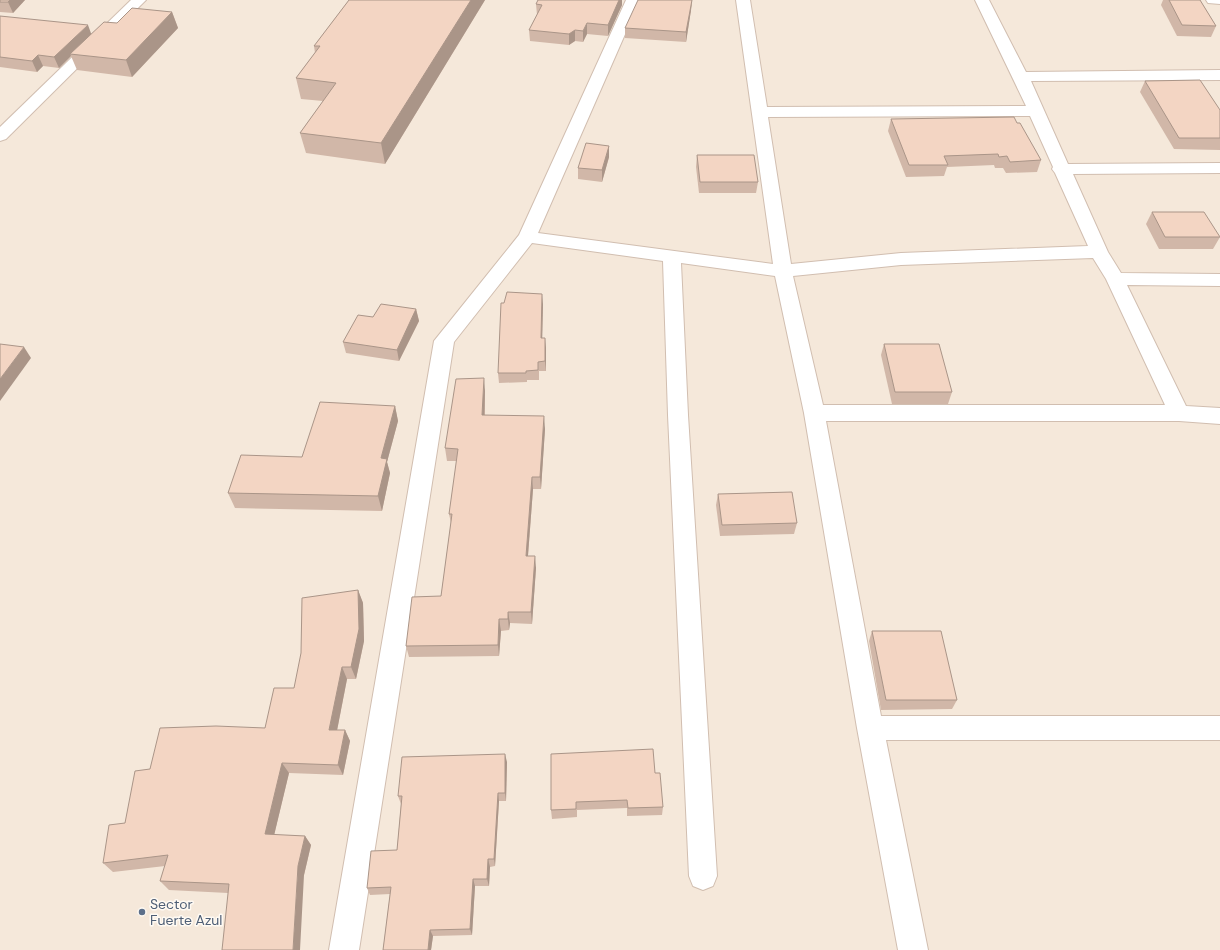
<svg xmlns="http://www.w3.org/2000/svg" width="1220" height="950" viewBox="0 0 1220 950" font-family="'DM Sans',sans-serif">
<rect width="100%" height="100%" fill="#fdf6ec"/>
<rect fill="#f5e8da" x="0" y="0" width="1220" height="950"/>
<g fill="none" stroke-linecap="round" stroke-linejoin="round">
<defs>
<g id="minor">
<path d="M 131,0 L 146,0 L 6,139 L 0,141 L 0,127 Z"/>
<path d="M 626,0 L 640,0 L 538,233 L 773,264 L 736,0 L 750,0 L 767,107 L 1026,106 L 975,0 L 989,0 L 1026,72 L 1220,70 L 1220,80 L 1031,81 L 1068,164 L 1220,163 L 1220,173 L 1073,174 L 1108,252 L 1121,273 L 1220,274 L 1220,286 L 1127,285 L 1186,406 L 1220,408 L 1220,424 L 1179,421 L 826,421 L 881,716 L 1220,716 L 1220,740 L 886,740 L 928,950 L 898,950 L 857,728 L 804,413 L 775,276 L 681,263 L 688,415 L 717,876 L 713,886 L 703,890 L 693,886 L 689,876 L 668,415 L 663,261 L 532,243 L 454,342 L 359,950 L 329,950 L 434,341 L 519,235 ZM 1030,116 L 1053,167 L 1052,169 L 1055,173 L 1088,246 L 901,253 L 791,264 L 768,117 ZM 1093,258 L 1106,279 L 1165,405 L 823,405 L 793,276 L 901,265 Z"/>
<path d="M 1206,0 L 1220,0 L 1220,4 L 1208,3 Z"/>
</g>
</defs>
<use href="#minor" stroke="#d1beb0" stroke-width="2"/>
<use href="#minor" fill="#fff" fill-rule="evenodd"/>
</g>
<g fill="#d1b7a8">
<path d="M 0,0 L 25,0 L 13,13 L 0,12 Z"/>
<path d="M 349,0 L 485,0 L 385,164 L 306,153 L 300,133 L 323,101 L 301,99 L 296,78 L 315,53 L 314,46 Z"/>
<path d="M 538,0 L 622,0 L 622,5 L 608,36 L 587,34 L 583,42 L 575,41 L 569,45 L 530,41 L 529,30 L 537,15 L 536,4 Z"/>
<path d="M 692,0 L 691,10 L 686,42 L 625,38 L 625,28 Z"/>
<path d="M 1163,0 L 1200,0 L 1216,26 L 1211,37 L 1177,36 L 1161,5 Z"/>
<path d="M 172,12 L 178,28 L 132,77 L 77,70 L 71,56 L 59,68 L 43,66 L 37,72 L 0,67 L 0,16 L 91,34 L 117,23 Z"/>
<path d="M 1145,81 L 1220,110 L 1220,150 L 1174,149 L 1140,92 Z"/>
<path d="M 891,119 L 1017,123 L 1041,160 L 1037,172 L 1006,173 L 1003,168 L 995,168 L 994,165 L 947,167 L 944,176 L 906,177 L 888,131 Z"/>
<path d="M 609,146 L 609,157 L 602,182 L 578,179 L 578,168 Z"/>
<path d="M 697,155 L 758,182 L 756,193 L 699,193 L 696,167 Z"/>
<path d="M 1152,212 L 1220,237 L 1213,249 L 1159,249 L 1146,224 Z"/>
<path d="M 543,304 L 542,338 L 546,348 L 546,371 L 539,371 L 539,380 L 527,380 L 527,382 L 499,383 L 498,373 Z"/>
<path d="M 416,309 L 419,321 L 399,361 L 346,353 L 343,342 Z"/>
<path d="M 884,344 L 952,392 L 948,404 L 892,404 L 881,355 Z"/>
<path d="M 485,391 L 485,415 L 545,429 L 541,489 L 533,489 L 528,556 L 536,568 L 532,624 L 510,623 L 509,630 L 501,631 L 499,656 L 409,657 L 406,646 L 441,596 L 451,523 L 449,514 L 457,461 L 447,461 L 445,448 Z"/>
<path d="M 395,406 L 398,421 L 387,462 L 390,473 L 382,511 L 235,508 L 228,493 L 302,457 Z"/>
<path d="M 718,494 L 797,523 L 794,534 L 720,536 L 716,505 Z"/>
<path d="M 358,590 L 363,603 L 364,641 L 356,679 L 347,679 L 337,730 L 345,730 L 350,741 L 343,775 L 289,773 L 274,835 L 305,836 L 311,845 L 304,875 L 228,893 L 169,890 L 160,881 L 165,866 L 113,872 L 103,863 L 125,823 L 150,769 L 265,728 L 294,688 Z"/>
<path d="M 872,631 L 957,700 L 952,709 L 881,710 L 869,641 Z"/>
<path d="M 507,762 L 506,801 L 499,801 L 495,866 L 490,867 L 489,886 L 475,886 L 472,935 L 433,936 L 431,950 L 383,950 L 390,894 L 370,895 L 367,888 L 397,850 L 401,804 L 398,796 Z"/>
<path d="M 655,773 L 663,807 L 662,815 L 627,816 L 627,808 L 577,810 L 577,817 L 552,819 L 551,810 Z"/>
</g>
<g fill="#aa9588">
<path d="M 10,0 L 25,0 L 13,13 L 8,2 Z"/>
<path d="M 471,0 L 485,0 L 385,164 L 381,143 Z"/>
<path d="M 619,0 L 622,0 L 622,5 L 608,36 L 608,25 Z"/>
<path d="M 692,0 L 691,10 L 686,42 L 686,32 Z"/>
<path d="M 172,12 L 178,28 L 132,77 L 126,60 Z"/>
<path d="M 587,23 L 587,34 L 583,42 L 583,31 Z"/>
<path d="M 88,25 L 92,36 L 70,54 L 71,56 L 59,68 L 54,57 Z"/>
<path d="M 575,30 L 575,41 L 569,45 L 569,34 Z"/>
<path d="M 38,55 L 43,66 L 37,72 L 32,61 Z"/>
<path d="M 609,146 L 609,157 L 602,182 L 602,170 Z"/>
<path d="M 542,294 L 543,304 L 542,348 L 541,338 Z"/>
<path d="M 416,309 L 419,321 L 399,361 L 397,350 Z"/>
<path d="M 545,338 L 546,348 L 546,371 L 545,361 Z"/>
<path d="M 24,347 L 31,358 L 0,401 L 0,379 Z"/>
<path d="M 484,378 L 485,391 L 484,428 L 482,415 Z"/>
<path d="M 395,406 L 398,421 L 387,462 L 390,473 L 382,511 L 378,496 L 381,458 Z"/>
<path d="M 544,416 L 545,429 L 541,489 L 540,477 Z"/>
<path d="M 532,477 L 533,489 L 527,568 L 526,556 Z"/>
<path d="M 535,556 L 536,568 L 532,624 L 531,612 Z"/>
<path d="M 358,590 L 363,603 L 364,641 L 356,679 L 351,667 Z"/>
<path d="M 508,612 L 510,623 L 509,630 L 508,619 Z"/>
<path d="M 499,619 L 501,631 L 499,656 L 498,645 Z"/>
<path d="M 342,667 L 347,679 L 335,741 L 329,730 Z"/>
<path d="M 345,730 L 350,741 L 343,775 L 338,765 Z"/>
<path d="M 505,754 L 507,762 L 506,801 L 505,793 Z"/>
<path d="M 282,763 L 289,773 L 272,844 L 265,834 Z"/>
<path d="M 498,793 L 499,801 L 495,866 L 494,859 Z"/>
<path d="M 305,836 L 311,845 L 304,875 L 300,950 L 293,950 L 298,866 Z"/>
<path d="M 488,859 L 490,867 L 489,886 L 487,879 Z"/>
<path d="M 473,879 L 475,886 L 472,935 L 470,929 Z"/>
<path d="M 430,930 L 433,936 L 431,950 L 428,950 Z"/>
</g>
<g fill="#f3d5c3" stroke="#aa9588">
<path d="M 0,0 L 10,0 L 8,2 L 0,2 Z"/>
<path d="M 349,0 L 471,0 L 381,143 L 300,133 L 336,83 L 296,78 L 320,46 L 314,46 Z"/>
<path d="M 538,0 L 619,0 L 608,25 L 587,23 L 583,31 L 575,30 L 569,34 L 529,30 L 542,5 L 536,4 Z"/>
<path d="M 638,0 L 692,0 L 686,32 L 625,28 Z"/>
<path d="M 1169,0 L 1200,0 L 1216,26 L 1182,25 Z"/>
<path d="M 132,8 L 172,12 L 126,60 L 70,54 L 104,22 L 117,23 Z"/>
<path d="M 0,16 L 88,25 L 54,57 L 38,55 L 32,61 L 0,57 Z"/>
<path d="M 1200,80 L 1220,110 L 1220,138 L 1179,138 L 1145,81 Z"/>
<path d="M 1014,117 L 1017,123 L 1020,123 L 1041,160 L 1010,162 L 1007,156 L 999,157 L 998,154 L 944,156 L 948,165 L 909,165 L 891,119 Z"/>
<path d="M 586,143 L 609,146 L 602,170 L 578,168 Z"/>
<path d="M 697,155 L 754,155 L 758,182 L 700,182 Z"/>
<path d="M 1152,212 L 1204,212 L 1220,237 L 1165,237 Z"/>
<path d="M 507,292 L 542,294 L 541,338 L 545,338 L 545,361 L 538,362 L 538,370 L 526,371 L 526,373 L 498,373 L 501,303 L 504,303 Z"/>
<path d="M 381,304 L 416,309 L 397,350 L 343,342 L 358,315 L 373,317 Z"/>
<path d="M 0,344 L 24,347 L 0,379 Z"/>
<path d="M 884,344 L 939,344 L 952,392 L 895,392 Z"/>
<path d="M 484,378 L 482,415 L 544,416 L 540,477 L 532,477 L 526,556 L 535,556 L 531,612 L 508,612 L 508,619 L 499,619 L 498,645 L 406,646 L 412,597 L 441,596 L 452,514 L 449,514 L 458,449 L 445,448 L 456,379 Z"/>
<path d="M 320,402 L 395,406 L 381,458 L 387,459 L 378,496 L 228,493 L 241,455 L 302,457 Z"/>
<path d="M 792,492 L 797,523 L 722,525 L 718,494 Z"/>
<path d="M 358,590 L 359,629 L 351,667 L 342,667 L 329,730 L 345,730 L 338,765 L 282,763 L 265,834 L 305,836 L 298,866 L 293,950 L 222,950 L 229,884 L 160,881 L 168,855 L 103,863 L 109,825 L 125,823 L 135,771 L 150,769 L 160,728 L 216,726 L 265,728 L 274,688 L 294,688 L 301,653 L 302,598 Z"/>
<path d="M 872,631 L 941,631 L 957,700 L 886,700 Z"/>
<path d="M 653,749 L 655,773 L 660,773 L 663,807 L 628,808 L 627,800 L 576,802 L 576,809 L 551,810 L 551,754 Z"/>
<path d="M 505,754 L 505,793 L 498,793 L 494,859 L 488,859 L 487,879 L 473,879 L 470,929 L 430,930 L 428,950 L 383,950 L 391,887 L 367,888 L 371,851 L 397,850 L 402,796 L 398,796 L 402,757 Z"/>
</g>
<circle fill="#5c6f8a" stroke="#fffaf3" stroke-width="1.5" cx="142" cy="912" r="4"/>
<g text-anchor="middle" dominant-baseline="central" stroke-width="3" stroke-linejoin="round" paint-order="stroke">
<g font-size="14" fill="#4e5e75" stroke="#fffaf3" text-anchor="start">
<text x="150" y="904">Sector<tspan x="150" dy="16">Fuerte Azul</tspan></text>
</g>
</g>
</svg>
